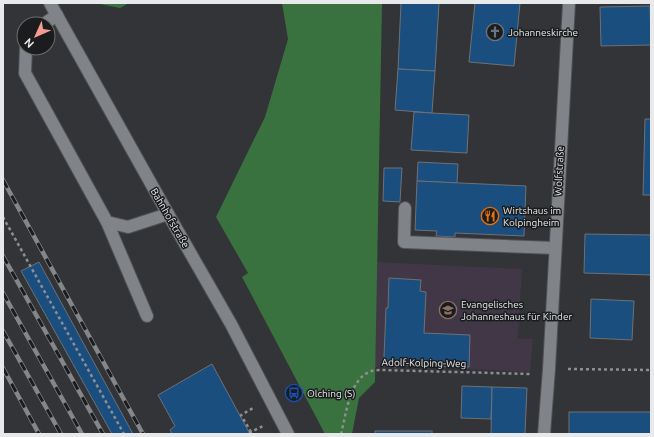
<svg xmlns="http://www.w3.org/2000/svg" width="654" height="437" viewBox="0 0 654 437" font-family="Ubuntu,sans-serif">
<rect width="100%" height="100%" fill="#323437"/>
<path fill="#413747" d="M 376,262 L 522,269 L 518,338 L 533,339 L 530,372 L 401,366 L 400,369 L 375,367 Z"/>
<g fill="#3a723f">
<path d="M 95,3 L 129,3 L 120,8 Z"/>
<path d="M 282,3 L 382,3 L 375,382 L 359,398 L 352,434 L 325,434 L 242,277 L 248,273 L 216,217 L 265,117 L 288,39 Z"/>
</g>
<g fill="#1a4e7f" stroke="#6e7175">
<path d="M 401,3 L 439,3 L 435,71 L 398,69 Z"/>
<path d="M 475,3 L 520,3 L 514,66 L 469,62 Z"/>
<path d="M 650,6 L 651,45 L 601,46 L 600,7 Z"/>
<path d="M 398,69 L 435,71 L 432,113 L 395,110 Z"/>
<path d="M 414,112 L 469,115 L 467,153 L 411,150 Z"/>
<path d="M 645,119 L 651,119 L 651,195 L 643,195 Z"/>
<path d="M 418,162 L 458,164 L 457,183 L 417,181 Z"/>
<path d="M 384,168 L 402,168 L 400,202 L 383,201 Z"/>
<path d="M 417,181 L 526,186 L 524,236 L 455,233 L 455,237 L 436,236 L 437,231 L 415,230 Z"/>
<path d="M 585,234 L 651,235 L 651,275 L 584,273 Z"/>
<path d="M 39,262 L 133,434 L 112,434 L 21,271 Z"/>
<path d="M 389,278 L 421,280 L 420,291 L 426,292 L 424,333 L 470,335 L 469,367 L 400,365 L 396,368 L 384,357 L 386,308 L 388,308 Z"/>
<path d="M 591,299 L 634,301 L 632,340 L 590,338 Z"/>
<path d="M 212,364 L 250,434 L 172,434 L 170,430 L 175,426 L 158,395 Z"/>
<path d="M 462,386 L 492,387 L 491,419 L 461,418 Z"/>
<path d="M 492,387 L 527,388 L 525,434 L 491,434 Z"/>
<rect x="569" y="412" width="82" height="22"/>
<rect x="375" y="431" width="57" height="3"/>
</g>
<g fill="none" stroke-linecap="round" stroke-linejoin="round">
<defs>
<g id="lane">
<path d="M 44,24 L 57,15"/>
<path d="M 26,48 L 25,73 L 107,222 L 128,227 L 168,214"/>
<path d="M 405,208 L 404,242 L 555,248"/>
<path d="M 107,222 L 147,316"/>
</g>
<g id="street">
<path d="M 50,3 L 168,214 L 231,324 L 288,434"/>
<path d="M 544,434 L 549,369 L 569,3"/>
</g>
</defs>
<use href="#lane" stroke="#4f5154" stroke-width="14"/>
<use href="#street" stroke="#4f5154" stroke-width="14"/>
<g stroke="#8d8f91" stroke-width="2.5" stroke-dasharray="3 3" stroke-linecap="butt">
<path d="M 3,217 L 124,434"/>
<path d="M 568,369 L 651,370"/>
<path d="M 251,432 L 241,415 L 253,408"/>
<path d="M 249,433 L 263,426"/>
<path d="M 341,434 C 346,415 349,381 369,372 C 373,370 378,370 382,370 L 530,374"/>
</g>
<use href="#lane" stroke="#808387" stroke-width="12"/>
<use href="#street" stroke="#808387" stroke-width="12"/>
<defs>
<g id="rail">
<path d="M 3,180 L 143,434"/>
<path d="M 3,256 L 103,434"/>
<path d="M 3,293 L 82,434"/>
<path d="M 3,331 L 61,434"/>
<path d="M 3,368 L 39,434"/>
</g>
</defs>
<use href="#rail" stroke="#848689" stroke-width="4.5"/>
<use href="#rail" stroke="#1a1c1d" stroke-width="3" stroke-dasharray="9" stroke-linecap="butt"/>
</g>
<defs>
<symbol id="church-ring" viewBox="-11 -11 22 22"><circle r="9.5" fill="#1a1c1d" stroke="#6b7280" stroke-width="1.5"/><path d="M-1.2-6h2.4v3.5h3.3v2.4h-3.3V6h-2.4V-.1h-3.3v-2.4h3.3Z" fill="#6b7280"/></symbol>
<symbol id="restaurant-ring" viewBox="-11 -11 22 22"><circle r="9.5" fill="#1a1c1d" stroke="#e8710a" stroke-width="1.5"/><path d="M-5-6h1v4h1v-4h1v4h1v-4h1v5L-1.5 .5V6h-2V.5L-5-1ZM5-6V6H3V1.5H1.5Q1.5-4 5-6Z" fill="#e8710a"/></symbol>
<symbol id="school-ring" viewBox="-11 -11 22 22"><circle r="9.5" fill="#1a1c1d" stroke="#8d6e63" stroke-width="1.5"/><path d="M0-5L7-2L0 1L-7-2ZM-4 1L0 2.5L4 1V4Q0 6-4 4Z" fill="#8d6e63"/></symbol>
<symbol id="bus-ring" viewBox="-11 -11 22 22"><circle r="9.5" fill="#1a1c1d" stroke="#1a4fb4" stroke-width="1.5"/><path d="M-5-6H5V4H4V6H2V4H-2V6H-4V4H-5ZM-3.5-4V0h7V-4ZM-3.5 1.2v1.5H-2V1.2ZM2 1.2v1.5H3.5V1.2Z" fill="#1a4fb4"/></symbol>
</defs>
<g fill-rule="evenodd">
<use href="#church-ring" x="485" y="22" width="20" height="20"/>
<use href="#restaurant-ring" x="480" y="206" width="20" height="20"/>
<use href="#school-ring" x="438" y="300" width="20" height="20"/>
<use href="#bus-ring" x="284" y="383" width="20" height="20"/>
</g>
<g text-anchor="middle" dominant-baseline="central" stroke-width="3" stroke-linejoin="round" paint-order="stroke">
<g font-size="10" fill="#e7e9eb" stroke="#1a1c1d" text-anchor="start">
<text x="508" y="32">Johanneskirche</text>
<text x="503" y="210">Wirtshaus im<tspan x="503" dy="12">Kolpingheim</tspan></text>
<text x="461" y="304">Evangelisches<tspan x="461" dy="12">Johanneshaus für Kinder</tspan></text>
<text x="307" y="393">Olching (S)</text>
</g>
<g font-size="10" fill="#e7e9eb" stroke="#1a1c1d">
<text transform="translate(559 171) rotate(-87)">Wolfstraße</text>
<text transform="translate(170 218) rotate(60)">Bahnhofstraße</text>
<text transform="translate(424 363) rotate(1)">Adolf-Kolping-Weg</text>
</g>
</g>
<rect width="654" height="437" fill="none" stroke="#e7e9eb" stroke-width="8"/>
<g transform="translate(36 36) rotate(225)"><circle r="19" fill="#1a1c1d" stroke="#6c6e6f"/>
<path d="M0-3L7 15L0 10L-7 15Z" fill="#f59c91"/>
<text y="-6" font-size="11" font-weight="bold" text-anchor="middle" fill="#e7e9eb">N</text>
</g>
</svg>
